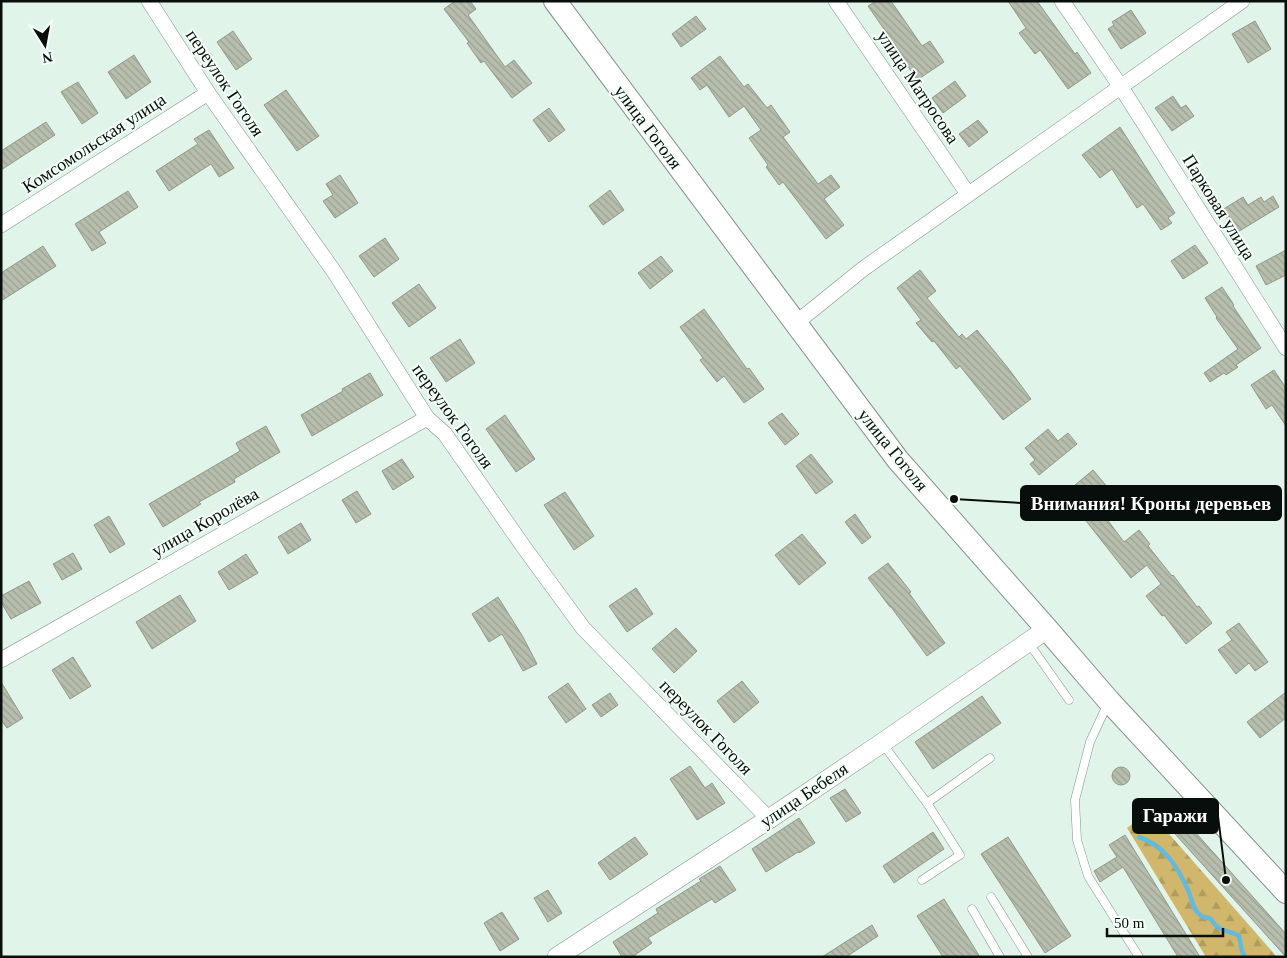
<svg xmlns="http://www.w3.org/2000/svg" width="1287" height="958" viewBox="0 0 1287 958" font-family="'Times New Roman',serif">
<defs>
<pattern id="forest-firs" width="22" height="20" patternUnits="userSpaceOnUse" patternTransform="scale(1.25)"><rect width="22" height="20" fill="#d0b76c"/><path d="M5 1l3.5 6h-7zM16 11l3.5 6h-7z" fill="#b19c5c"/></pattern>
<pattern id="building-back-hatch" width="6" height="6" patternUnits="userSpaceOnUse" patternTransform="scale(1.25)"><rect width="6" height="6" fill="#b7bead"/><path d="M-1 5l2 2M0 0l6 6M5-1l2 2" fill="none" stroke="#9ca294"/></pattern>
</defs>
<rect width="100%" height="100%" fill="#e1f4e9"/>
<path fill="url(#forest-firs)" d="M 1149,811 L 1277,957 L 1206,957 L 1127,828 Z"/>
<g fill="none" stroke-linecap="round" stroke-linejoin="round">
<path stroke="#64bade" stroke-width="4.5" d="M 1139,837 C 1165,846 1177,866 1188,890 C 1192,899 1192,909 1200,915 C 1203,918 1207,917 1211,919 C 1219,933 1227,929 1239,936 C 1241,943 1240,950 1245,957"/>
</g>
<g fill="url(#building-back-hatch)" stroke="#929888">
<path d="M 455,1 L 470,1 L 476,9 L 468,15 L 505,67 L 514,60 L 532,83 L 512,98 L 484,61 L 481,63 L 467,43 L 469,42 L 444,9 Z"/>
<path d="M 876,1 L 891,1 L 922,46 L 930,41 L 944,62 L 917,80 L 903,59 L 904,58 L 868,6 Z"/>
<path d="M 1008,1 L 1037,1 L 1075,54 L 1077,52 L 1091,73 L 1068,89 L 1040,50 L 1035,54 L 1019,33 L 1026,28 Z"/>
<path d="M 1131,10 L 1146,33 L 1121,49 L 1108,29 L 1114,25 L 1112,22 Z"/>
<path d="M 696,16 L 706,29 L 681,47 L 672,34 Z"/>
<path d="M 1255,21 L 1271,49 L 1248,63 L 1232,34 Z"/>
<path d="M 233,31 L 252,59 L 236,70 L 217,42 Z"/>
<path d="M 134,55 L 151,82 L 126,99 L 108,72 Z"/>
<path d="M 720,56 L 744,87 L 748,84 L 767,108 L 771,105 L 790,132 L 783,137 L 818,184 L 831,175 L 840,187 L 824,199 L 844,225 L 826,239 L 783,182 L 779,185 L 766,167 L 768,165 L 749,138 L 761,130 L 744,106 L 729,117 L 707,85 L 700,90 L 691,78 Z"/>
<path d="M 955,81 L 966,96 L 943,113 L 932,98 Z"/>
<path d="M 78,82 L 98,113 L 82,124 L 61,92 Z"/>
<path d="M 286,90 L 319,136 L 297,151 L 264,105 Z"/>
<path d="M 1173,96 L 1181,108 L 1186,105 L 1194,116 L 1172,131 L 1155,108 Z"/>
<path d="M 549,108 L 565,130 L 549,142 L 533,120 Z"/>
<path d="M 978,120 L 988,132 L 969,147 L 959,134 Z"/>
<path d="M 46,122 L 55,135 L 1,170 L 1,151 Z"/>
<path d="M 1120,127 L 1175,213 L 1168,218 L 1172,223 L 1161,230 L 1143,204 L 1137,208 L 1112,169 L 1100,178 L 1082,155 Z"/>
<path d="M 209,130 L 234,168 L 219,177 L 211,164 L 169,191 L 156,171 L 198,144 L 194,139 Z"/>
<path d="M 340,175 L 358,203 L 335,218 L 323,201 L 333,195 L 326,184 Z"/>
<path d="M 610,190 L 624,210 L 603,225 L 589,206 Z"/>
<path d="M 128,191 L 138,207 L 99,232 L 106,243 L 92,251 L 75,224 Z"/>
<path d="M 1273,196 L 1279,207 L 1236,233 L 1222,210 L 1243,197 L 1248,205 L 1261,197 L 1264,202 Z"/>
<path d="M 385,238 L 399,259 L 374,277 L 359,256 Z"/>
<path d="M 1195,245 L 1208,263 L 1183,279 L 1171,261 Z"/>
<path d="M 43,246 L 56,266 L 1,301 L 1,273 Z"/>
<path d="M 1286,250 L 1286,275 L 1266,285 L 1256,266 Z"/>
<path d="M 661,256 L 673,271 L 650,289 L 638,273 Z"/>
<path d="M 920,270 L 936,291 L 927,298 L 959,337 L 962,334 L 966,339 L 977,330 L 1008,368 L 1031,399 L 1003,420 L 960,366 L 956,369 L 934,341 L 932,342 L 916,323 L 921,320 L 897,288 Z"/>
<path d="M 419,284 L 436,308 L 409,327 L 392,303 Z"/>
<path d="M 1222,287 L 1234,305 L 1233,306 L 1261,348 L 1236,365 L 1238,367 L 1226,375 L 1224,373 L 1210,382 L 1204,373 L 1238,349 L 1216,318 L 1217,317 L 1205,298 Z"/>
<path d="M 704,309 L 747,369 L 749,368 L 764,389 L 744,403 L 724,376 L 717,382 L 700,360 L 703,358 L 680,327 Z"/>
<path d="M 460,339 L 475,363 L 446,382 L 430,358 Z"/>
<path d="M 1274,370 L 1286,388 L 1286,426 L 1272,405 L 1266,409 L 1251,385 Z"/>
<path d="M 370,373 L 383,395 L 312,436 L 301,415 L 343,391 L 342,389 Z"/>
<path d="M 782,413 L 799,434 L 785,445 L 768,423 Z"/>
<path d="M 505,415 L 535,459 L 516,472 L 486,429 Z"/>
<path d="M 266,426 L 280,452 L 234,479 L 235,482 L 199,502 L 201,504 L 163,527 L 149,504 L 240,451 L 236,443 Z"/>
<path d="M 1048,429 L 1058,441 L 1068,433 L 1077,444 L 1039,475 L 1030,464 L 1035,460 L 1025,448 Z"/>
<path d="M 811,454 L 833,482 L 816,494 L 796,466 Z"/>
<path d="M 402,459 L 414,477 L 393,490 L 382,471 Z"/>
<path d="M 1093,470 L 1109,489 L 1105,492 L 1118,509 L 1106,518 L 1124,542 L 1139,530 L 1150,544 L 1148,546 L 1172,576 L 1173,575 L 1197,607 L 1199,606 L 1212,623 L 1186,644 L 1164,615 L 1162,616 L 1146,596 L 1161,584 L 1147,565 L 1131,578 L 1079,512 L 1078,513 L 1063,495 Z"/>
<path d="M 357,491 L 371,514 L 356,523 L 342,500 Z"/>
<path d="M 565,492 L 594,536 L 574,550 L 544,505 Z"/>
<path d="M 855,514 L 871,537 L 862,544 L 845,522 Z"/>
<path d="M 109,516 L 125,544 L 110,553 L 94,525 Z"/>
<path d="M 301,523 L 311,540 L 288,554 L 278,537 Z"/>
<path d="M 802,534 L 826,563 L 799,585 L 775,555 Z"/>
<path d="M 73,553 L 82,569 L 62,580 L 53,564 Z"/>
<path d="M 246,554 L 258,573 L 229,590 L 218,572 Z"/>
<path d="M 888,563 L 911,592 L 909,593 L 945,643 L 927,656 L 891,607 L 890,607 L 868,578 Z"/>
<path d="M 29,581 L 41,603 L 11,619 L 1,602 L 1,596 Z"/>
<path d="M 636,588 L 653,614 L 627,632 L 609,606 Z"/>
<path d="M 180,595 L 196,621 L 152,649 L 136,622 Z"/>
<path d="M 498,597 L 523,637 L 537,664 L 523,671 L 502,634 L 489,642 L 472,614 Z"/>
<path d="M 1239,623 L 1268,662 L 1255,671 L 1249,663 L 1236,674 L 1218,650 L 1232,640 L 1226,632 Z"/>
<path d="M 676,628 L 697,651 L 674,673 L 652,649 Z"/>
<path d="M 73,657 L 91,686 L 70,699 L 52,670 Z"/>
<path d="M 742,681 L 759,702 L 734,723 L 717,701 Z"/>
<path d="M 1,682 L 23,718 L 7,728 L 1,720 Z"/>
<path d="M 568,683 L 586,709 L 566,723 L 548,697 Z"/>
<path d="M 1286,692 L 1286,718 L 1260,738 L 1247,722 Z"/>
<path d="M 610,693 L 618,705 L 601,717 L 592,705 Z"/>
<path d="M 982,696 L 1001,723 L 933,769 L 915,742 Z"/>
<path d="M 690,766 L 705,788 L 712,783 L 725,803 L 697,820 L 670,779 Z"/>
<circle cx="1121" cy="776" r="9"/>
<path d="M 845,789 L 861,813 L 846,822 L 830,798 Z"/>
<path d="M 1179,814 L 1286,934 L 1286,957 L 1167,825 Z"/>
<path d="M 799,818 L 815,843 L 799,853 L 798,852 L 766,872 L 752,849 Z"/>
<path d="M 933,832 L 944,849 L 894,883 L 883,866 Z"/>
<path d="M 1125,835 L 1200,957 L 1178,957 L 1123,867 L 1100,882 L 1094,871 L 1117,857 L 1109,845 Z"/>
<path d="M 635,837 L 648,854 L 610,880 L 598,863 Z"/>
<path d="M 1008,837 L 1071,936 L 1045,953 L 981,854 Z"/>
<path d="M 720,866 L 736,890 L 715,903 L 712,899 L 648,938 L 652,943 L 632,957 L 622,957 L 613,942 L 658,913 L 656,909 L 701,881 L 699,879 Z"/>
<path d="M 548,890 L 562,913 L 548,922 L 534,898 Z"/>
<path d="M 944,899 L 980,957 L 943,957 L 917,916 Z"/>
<path d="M 502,912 L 519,939 L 500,951 L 484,923 Z"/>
<path d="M 872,925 L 878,936 L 846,957 L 822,957 Z"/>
</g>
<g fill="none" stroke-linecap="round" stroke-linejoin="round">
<defs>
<g id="service">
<path d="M 1028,642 L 1069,700"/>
<path d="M 1108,703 L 1090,742 L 1075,800 L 1077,840 L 1088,876 L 1139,957"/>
<path d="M 882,743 L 927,803 L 960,855 L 922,880"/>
<path d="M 927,803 L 990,758"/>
<path d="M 991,897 L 1028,957"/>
<path d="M 972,909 L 1000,957"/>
</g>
<g id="minor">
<path d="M 149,1 L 208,93 L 335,273 L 427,418 L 445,434 L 523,546 L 583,628 L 769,819"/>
<path d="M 836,1 L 968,194"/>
<path d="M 1062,1 L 1121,87 L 1286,348"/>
<path d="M 1,225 L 208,93"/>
<path d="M 796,323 L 863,269 L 1242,1"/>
<path d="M 1,660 L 427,418"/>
</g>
<path id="tertiary" d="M 557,957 L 769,819 L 882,743 L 1047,629"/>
<path id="secondary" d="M 555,1 L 898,460 L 1047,629 L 1109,701 L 1286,892"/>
</defs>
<use href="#service" stroke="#829389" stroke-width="9"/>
<use href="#minor" stroke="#829389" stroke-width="16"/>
<use href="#tertiary" stroke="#829389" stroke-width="20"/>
<use href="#secondary" stroke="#829389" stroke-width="24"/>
<use href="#service" stroke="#fff" stroke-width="8"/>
<use href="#minor" stroke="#fff" stroke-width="15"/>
<use href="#tertiary" stroke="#fff" stroke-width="19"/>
<use href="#secondary" stroke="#fff" stroke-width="22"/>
</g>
<g text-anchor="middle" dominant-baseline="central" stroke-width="4" stroke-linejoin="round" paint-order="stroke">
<g font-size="18" fill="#080e0b" stroke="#f4fff8">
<text transform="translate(225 83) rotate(56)">переулок Гоголя</text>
<text transform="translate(918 87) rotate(56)">улица Матросова</text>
<text transform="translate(648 127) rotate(53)">улица Гоголя</text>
<text transform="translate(94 143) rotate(-33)">Комсомольская улица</text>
<text transform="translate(1219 207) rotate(58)">Парковая улица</text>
<text transform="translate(453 416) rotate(54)">переулок Гоголя</text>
<text transform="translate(893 450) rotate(51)">улица Гоголя</text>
<text transform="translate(205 522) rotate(-30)">улица Королёва</text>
<text transform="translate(706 727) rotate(46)">переулок Гоголя</text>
<text transform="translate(804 795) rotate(-34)">улица Бебеля</text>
</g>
</g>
<path fill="none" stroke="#080e0b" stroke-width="2" d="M954 499L1021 503M1226 880L1218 816"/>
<g fill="#080e0b" stroke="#f4fff8" stroke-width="2">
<circle cx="954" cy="499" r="5"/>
<circle cx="1226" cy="880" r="5"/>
</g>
<g fill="#080e0b" stroke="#080e0b" stroke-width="2">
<rect x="1021" y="486" width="260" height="34" rx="5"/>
<rect x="1133" y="799" width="85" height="34" rx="5"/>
</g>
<g font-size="19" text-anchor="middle" font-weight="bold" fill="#fff">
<text x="1151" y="510">Внимания! Кроны деревьев</text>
<text x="1175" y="822">Гаражи</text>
</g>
<rect width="1287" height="958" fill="none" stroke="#080e0b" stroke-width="5"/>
<g transform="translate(45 45) rotate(169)" stroke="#f4fff8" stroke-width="4" paint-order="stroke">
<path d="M0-4L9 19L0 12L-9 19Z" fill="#080e0b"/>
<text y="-8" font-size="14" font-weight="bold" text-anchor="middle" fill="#080e0b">N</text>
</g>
<path d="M1107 928v8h116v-8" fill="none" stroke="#080e0b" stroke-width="2.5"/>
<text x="1114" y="928" font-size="15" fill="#080e0b" stroke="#f4fff8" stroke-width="4" paint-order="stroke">50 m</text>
</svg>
